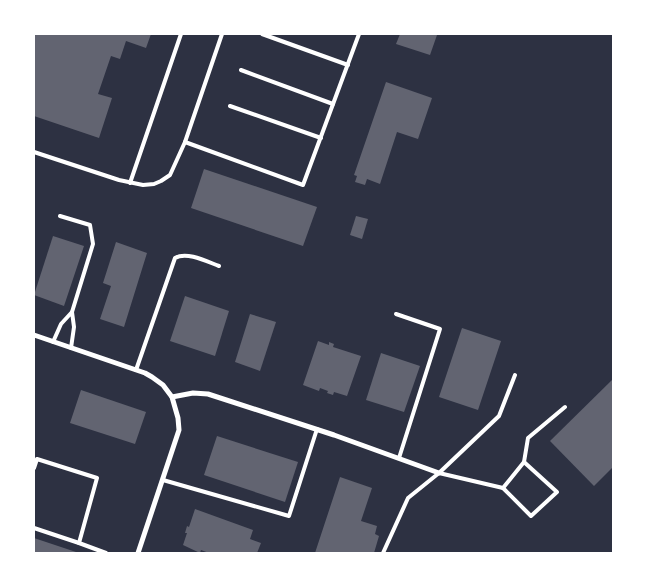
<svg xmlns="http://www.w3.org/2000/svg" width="647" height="587" viewBox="0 0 647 587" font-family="'Exo 2',sans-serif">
<rect width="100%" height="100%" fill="#2d3142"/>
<g fill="#626471">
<path d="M 34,34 L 151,34 L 146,48 L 126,41 L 120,59 L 111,56 L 98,94 L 112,98 L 99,138 L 34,116 Z"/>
<path d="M 400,34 L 433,34 L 437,35 L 430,55 L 396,44 Z"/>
<path d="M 386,82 L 432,98 L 418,139 L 397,132 L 380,184 L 367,179 L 365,185 L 355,182 L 357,176 L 354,175 Z"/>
<path d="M 204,169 L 317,207 L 303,246 L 191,208 Z"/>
<path d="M 356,216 L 368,219 L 362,239 L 350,235 Z"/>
<path d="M 53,236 L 84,246 L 64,306 L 34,295 Z"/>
<path d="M 116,242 L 147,253 L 124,327 L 100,319 L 111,286 L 103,283 Z"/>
<path d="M 185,296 L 229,311 L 215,356 L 170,341 Z"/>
<path d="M 250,314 L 276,322 L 260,371 L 235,362 Z"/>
<path d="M 462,328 L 501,341 L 478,410 L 439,397 Z"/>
<path d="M 318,341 L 329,345 L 329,342 L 334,344 L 333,347 L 361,356 L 347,396 L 334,392 L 333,395 L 327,393 L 328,391 L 320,388 L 319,391 L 303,385 Z"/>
<path d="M 381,353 L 420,366 L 404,412 L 366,400 Z"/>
<path d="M 613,379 L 613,467 L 594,486 L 550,441 Z"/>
<path d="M 81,390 L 146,412 L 135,444 L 70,423 Z"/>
<path d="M 217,436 L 298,462 L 285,502 L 204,475 Z"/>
<path d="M 340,477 L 372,488 L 361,521 L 377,526 L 375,534 L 379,536 L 374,553 L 315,553 Z"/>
<path d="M 195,509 L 253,530 L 250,539 L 261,543 L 257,553 L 209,553 L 201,550 L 200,553 L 183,545 L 187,533 L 185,533 L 187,526 L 189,527 Z"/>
<path d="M 34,538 L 79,553 L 34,553 Z"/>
</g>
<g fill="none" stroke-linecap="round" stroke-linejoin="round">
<g stroke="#fff" stroke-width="4">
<path d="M 262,34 L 348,65"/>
<path d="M 241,70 L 333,104"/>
<path d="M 230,106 L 321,138"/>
<path d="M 185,142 L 303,185 L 359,34"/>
<path d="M 34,152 L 119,180 L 143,185 L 154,184 L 161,181 L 170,175 L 185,142 L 222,34"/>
<path d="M 130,183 L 181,34"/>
<path d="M 60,216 L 90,225 L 93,244 L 72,312"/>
<path d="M 396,314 L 440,329 L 399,458"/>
<path d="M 53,342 L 61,324 L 72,312 L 74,327 L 71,348"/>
<path d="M 136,370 L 175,258 C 187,251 208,262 219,266"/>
<path d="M 34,468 L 37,459 L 97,478 L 79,543 L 106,553"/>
<path d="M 439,473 L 503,488 L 524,462 L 528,438 L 565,407"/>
<path d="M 163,480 L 289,516 L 317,429"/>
<path d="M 503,488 L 531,516 L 557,492 L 524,462"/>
<path d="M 34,528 L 79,543"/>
<path d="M 383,553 L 408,498 L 439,473 L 499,416 L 515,375"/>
</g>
<g stroke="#fff" stroke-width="5">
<path d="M 34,335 L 145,373 L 152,377 L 163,385 L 172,397 L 178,418 L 179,430 L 138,553"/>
<path d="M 172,397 L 193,393 L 208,394 L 334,435 L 439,473"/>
</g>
</g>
<rect width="647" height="587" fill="none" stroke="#ffffff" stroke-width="70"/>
</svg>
